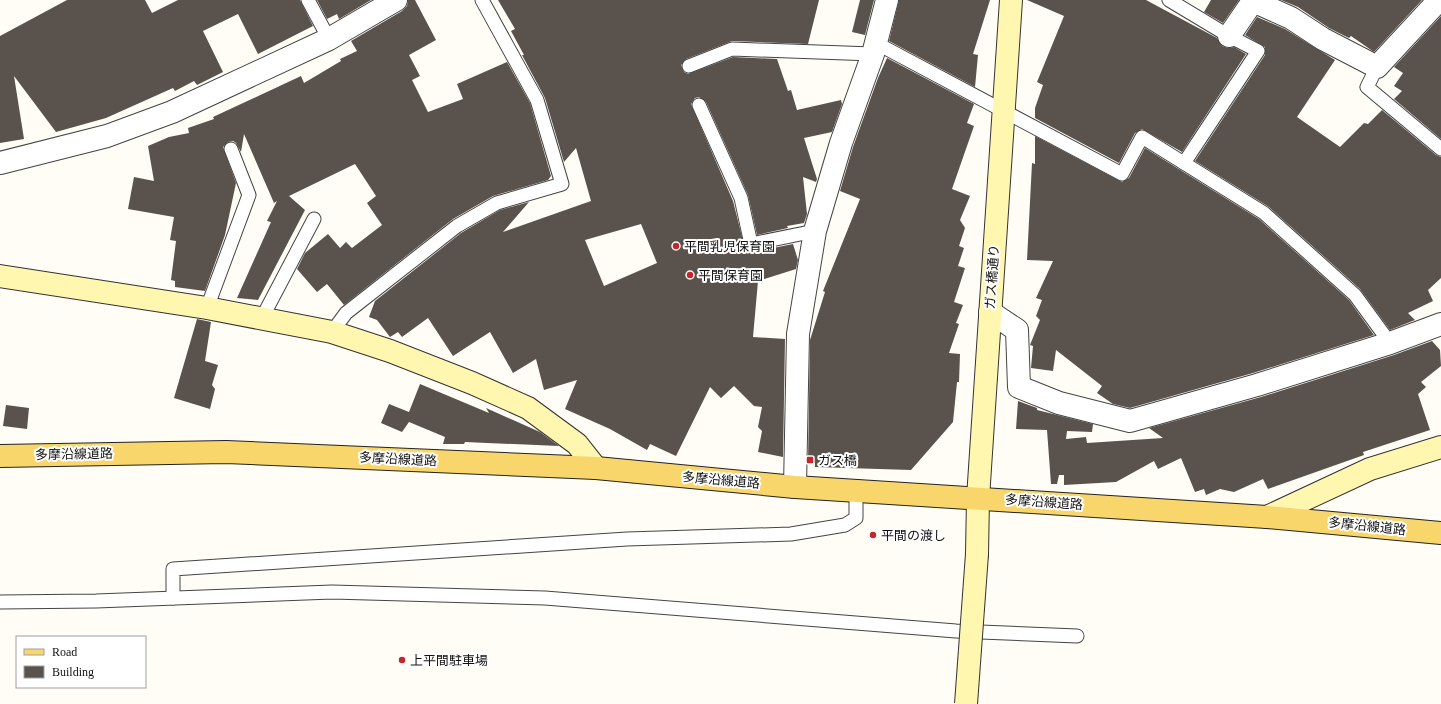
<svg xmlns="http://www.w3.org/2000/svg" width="1441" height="704" viewBox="0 0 1441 704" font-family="'Times New Roman','Noto Sans JP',serif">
<rect width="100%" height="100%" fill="#fffdf5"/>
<g fill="#5a524d" fill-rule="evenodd">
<path d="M 67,0 L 145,0 L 152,13 L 178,0 L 300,0 L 313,26 L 258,54 L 238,14 L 203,31 L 223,72 L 197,85 L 194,81 L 175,91 L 173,88 L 106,118 L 56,132 L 14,76 L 24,139 L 0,143 L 0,36 Z"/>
<path d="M 317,0 L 371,0 L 339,19 L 337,14 L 327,19 Z"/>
<path d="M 408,0 L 415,0 L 436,40 L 409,55 L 420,76 L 412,80 L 428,112 L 463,99 L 457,84 L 507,62 L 530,103 L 551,176 L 548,180 L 493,196 L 453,219 L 344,305 L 327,284 L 317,292 L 297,269 L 305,253 L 328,234 L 340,248 L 346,242 L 352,248 L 382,225 L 367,203 L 376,196 L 355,164 L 289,196 L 305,210 L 258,300 L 237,298 L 271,222 L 267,221 L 277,201 L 274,203 L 244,134 L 241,152 L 236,143 L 233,141 L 228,142 L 223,147 L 236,183 L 225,235 L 205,291 L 175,287 L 175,281 L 171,280 L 176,241 L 170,240 L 174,217 L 128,209 L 134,177 L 154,181 L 148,146 L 169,137 L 189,133 L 188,128 L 214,119 L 213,117 L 301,76 L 304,83 L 341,61 L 340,59 L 357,51 L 351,41 L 402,11 L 407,6 Z"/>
<path d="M 498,0 L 819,0 L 808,44 L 732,41 L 686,59 L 681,65 L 684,72 L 688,74 L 733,57 L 777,59 L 788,91 L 791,90 L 797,110 L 841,100 L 842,104 L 832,132 L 804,138 L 817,179 L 816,182 L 803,177 L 807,214 L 804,223 L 787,226 L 788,228 L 757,235 L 748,195 L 706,102 L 699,97 L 695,98 L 691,104 L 733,201 L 745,249 L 753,252 L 793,244 L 798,260 L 796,269 L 758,281 L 753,337 L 785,339 L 783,457 L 758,452 L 762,431 L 758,427 L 762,407 L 754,406 L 734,386 L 721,398 L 710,387 L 676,456 L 650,444 L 647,450 L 610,429 L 565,409 L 577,380 L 544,390 L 536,359 L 513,373 L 490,332 L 453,356 L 428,318 L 402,337 L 398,332 L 390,337 L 377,320 L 369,317 L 375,301 L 461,233 L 500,210 L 529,202 L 503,232 L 591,201 L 576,148 L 564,162 L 545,98 L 522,55 L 524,55 L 511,31 L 515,29 ZM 641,224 L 657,263 L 604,286 L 585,240 Z"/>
<path d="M 860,0 L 874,0 L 865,35 L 852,32 Z"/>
<path d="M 899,0 L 990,0 L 973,54 L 978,55 L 975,87 L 889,41 Z"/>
<path d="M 1027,0 L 1146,0 L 1217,38 L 1222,46 L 1228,48 L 1234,47 L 1246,54 L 1182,152 L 1142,129 L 1135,133 L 1119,163 L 1035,118 L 1035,108 L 1043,85 L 1037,82 L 1064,16 Z"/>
<path d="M 1211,0 L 1239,0 L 1223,23 L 1204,12 Z"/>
<path d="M 1281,0 L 1422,0 L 1374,52 L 1351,36 L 1349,38 L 1329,28 L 1298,7 Z"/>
<path d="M 1441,16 L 1441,139 L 1394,99 L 1402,91 L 1394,86 L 1403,73 L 1394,67 Z"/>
<path d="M 1257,17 L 1285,29 L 1335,60 L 1297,117 L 1340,147 L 1364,123 L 1368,124 L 1382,110 L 1436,155 L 1441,157 L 1441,278 L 1428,290 L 1433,301 L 1408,313 L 1415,320 L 1390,330 L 1360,289 L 1269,207 L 1195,161 L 1265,55 L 1265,47 L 1245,35 Z"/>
<path d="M 887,58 L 974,104 L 967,123 L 974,126 L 952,189 L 970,196 L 960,220 L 965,228 L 959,246 L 964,248 L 958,266 L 965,268 L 954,302 L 963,305 L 956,323 L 959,324 L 949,353 L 960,354 L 959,382 L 957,382 L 953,422 L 911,470 L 815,467 L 815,463 L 808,462 L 810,340 L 825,292 L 823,291 L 860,199 L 840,191 L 853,147 L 878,78 Z"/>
<path d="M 1035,136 L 1122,182 L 1129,178 L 1145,148 L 1259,219 L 1349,300 L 1374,335 L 1253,373 L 1130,408 L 1113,404 L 1097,393 L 1102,386 L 1056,350 L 1053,371 L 1031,368 L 1033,346 L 1030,345 L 1040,320 L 1036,316 L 1042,300 L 1036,298 L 1053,261 L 1027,260 L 1032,163 L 1035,164 Z"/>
<path d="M 197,319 L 211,322 L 205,361 L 218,365 L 212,385 L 215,389 L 210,409 L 174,398 Z"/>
<path d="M 1432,341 L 1440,350 L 1441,366 L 1421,382 L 1426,387 L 1418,394 L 1430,430 L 1363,452 L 1364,455 L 1268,489 L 1263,479 L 1234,492 L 1220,489 L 1206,495 L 1204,489 L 1195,492 L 1181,458 L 1158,469 L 1154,461 L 1116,482 L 1064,485 L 1064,475 L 1059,475 L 1057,484 L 1051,484 L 1047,430 L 1016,429 L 1018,401 L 1037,408 L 1037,410 L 1093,424 L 1092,432 L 1067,431 L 1066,439 L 1086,437 L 1087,443 L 1163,438 L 1149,428 L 1261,397 L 1394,355 Z"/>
<path d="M 420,384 L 489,413 L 486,408 L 540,432 L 559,446 L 465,442 L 464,444 L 443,444 L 445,437 L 409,422 L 402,432 L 381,423 L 389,404 L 409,412 Z"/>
<path d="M 6,405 L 29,408 L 27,429 L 3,426 Z"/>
</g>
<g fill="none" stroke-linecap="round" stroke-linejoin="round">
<defs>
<g id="lane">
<path d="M 308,0 L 329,39"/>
<path d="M 1169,0 L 1229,36 L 1258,51 L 1184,163"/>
<path d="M 876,43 L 1122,174 L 1142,137 L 1264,213 L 1355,295 L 1390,343"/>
<path d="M 689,66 L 732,49 L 873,54"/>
<path d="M 1377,67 L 1367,87 L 1441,149"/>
<path d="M 699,105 L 741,198 L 751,244 L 815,231"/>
<path d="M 207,308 L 249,195 L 231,149"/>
<path d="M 262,318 L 314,219"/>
<path d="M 332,332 L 346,313 L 457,226 L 497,203 L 562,184 L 537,100 L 482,0"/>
<path d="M 173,598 L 173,569 L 627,539 L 791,534 L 845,525 L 856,518 L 856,491"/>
<path d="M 0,602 L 96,601 L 332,592 L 545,598 L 956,631 L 1077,636"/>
</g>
<g id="street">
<path d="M 1229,36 L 1253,1 L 1291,18 L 1323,39 L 1377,67 L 1439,0"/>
<path d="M 0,163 L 107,136 L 172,112 L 329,39 L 396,0"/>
<path d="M 990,312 L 1017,330 L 1019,387 L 1059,403 L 1130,421 L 1257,385 L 1390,343 L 1441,324"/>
<path d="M 795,487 L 798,334 L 815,231 L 841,143 L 873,54 L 887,0"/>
</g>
<g id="secondary">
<path d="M 0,276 L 207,308 L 332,332 L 390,351 L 472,383 L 528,408 L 577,444 L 596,468"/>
<path d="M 1267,517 L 1370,469 L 1441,447"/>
<path d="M 977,554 L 978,498 L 1011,0"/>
</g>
<path id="primary" d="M 0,456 L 226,452 L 596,468 L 795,487 L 1267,517 L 1441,533"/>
</defs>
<use href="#lane" stroke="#444" stroke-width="15"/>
<use href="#street" stroke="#444" stroke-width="24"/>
<use href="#secondary" stroke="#333" stroke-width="24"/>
<use href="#primary" stroke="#222" stroke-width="24"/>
<use href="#lane" stroke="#fff" stroke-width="13"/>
<use href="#street" stroke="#fff" stroke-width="22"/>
<use href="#secondary" stroke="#fff6b0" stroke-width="22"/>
<use href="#primary" stroke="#f9d66b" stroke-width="22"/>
<defs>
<path id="secondary-bridge" d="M 966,704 L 977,554"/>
</defs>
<use href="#secondary-bridge" stroke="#333" stroke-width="24" stroke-linecap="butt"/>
<use href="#secondary-bridge" stroke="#fff6b0" stroke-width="22"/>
</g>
<g fill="#c4262e" stroke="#fff" stroke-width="1.5">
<circle cx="676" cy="246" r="4"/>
<circle cx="690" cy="275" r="4"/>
<rect x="806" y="456" width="8" height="8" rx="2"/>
<circle cx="873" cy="535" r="4"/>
<circle cx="402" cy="660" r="4"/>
</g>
<g text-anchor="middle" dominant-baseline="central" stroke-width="4" stroke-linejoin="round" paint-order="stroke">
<g font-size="13" fill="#111" stroke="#fff" text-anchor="start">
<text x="684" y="246">平間乳児保育園</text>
<text x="698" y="275">平間保育園</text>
<text x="818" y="460">ガス橋</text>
<text x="881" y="535">平間の渡し</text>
<text x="410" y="660">上平間駐車場</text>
</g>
<g font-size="13" fill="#111" stroke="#fff">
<text transform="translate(992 277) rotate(-86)">ガス橋通り</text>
<text transform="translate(74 454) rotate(-1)">多摩沿線道路</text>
<text transform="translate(398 459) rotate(3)">多摩沿線道路</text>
<text transform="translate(721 480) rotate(5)">多摩沿線道路</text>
<text transform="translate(1044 502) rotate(4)">多摩沿線道路</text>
<text transform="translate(1367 526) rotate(6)">多摩沿線道路</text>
</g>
</g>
<rect x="16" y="636" width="130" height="52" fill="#ffffff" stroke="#a0a0a0"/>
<rect x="24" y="649" width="20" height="6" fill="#f9d66b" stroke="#a0a0a0"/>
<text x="52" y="656" font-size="12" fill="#111111">Road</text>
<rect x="24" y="666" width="20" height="12" fill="#5a524d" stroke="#a0a0a0"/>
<text x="52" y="676" font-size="12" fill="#111111">Building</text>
</svg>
